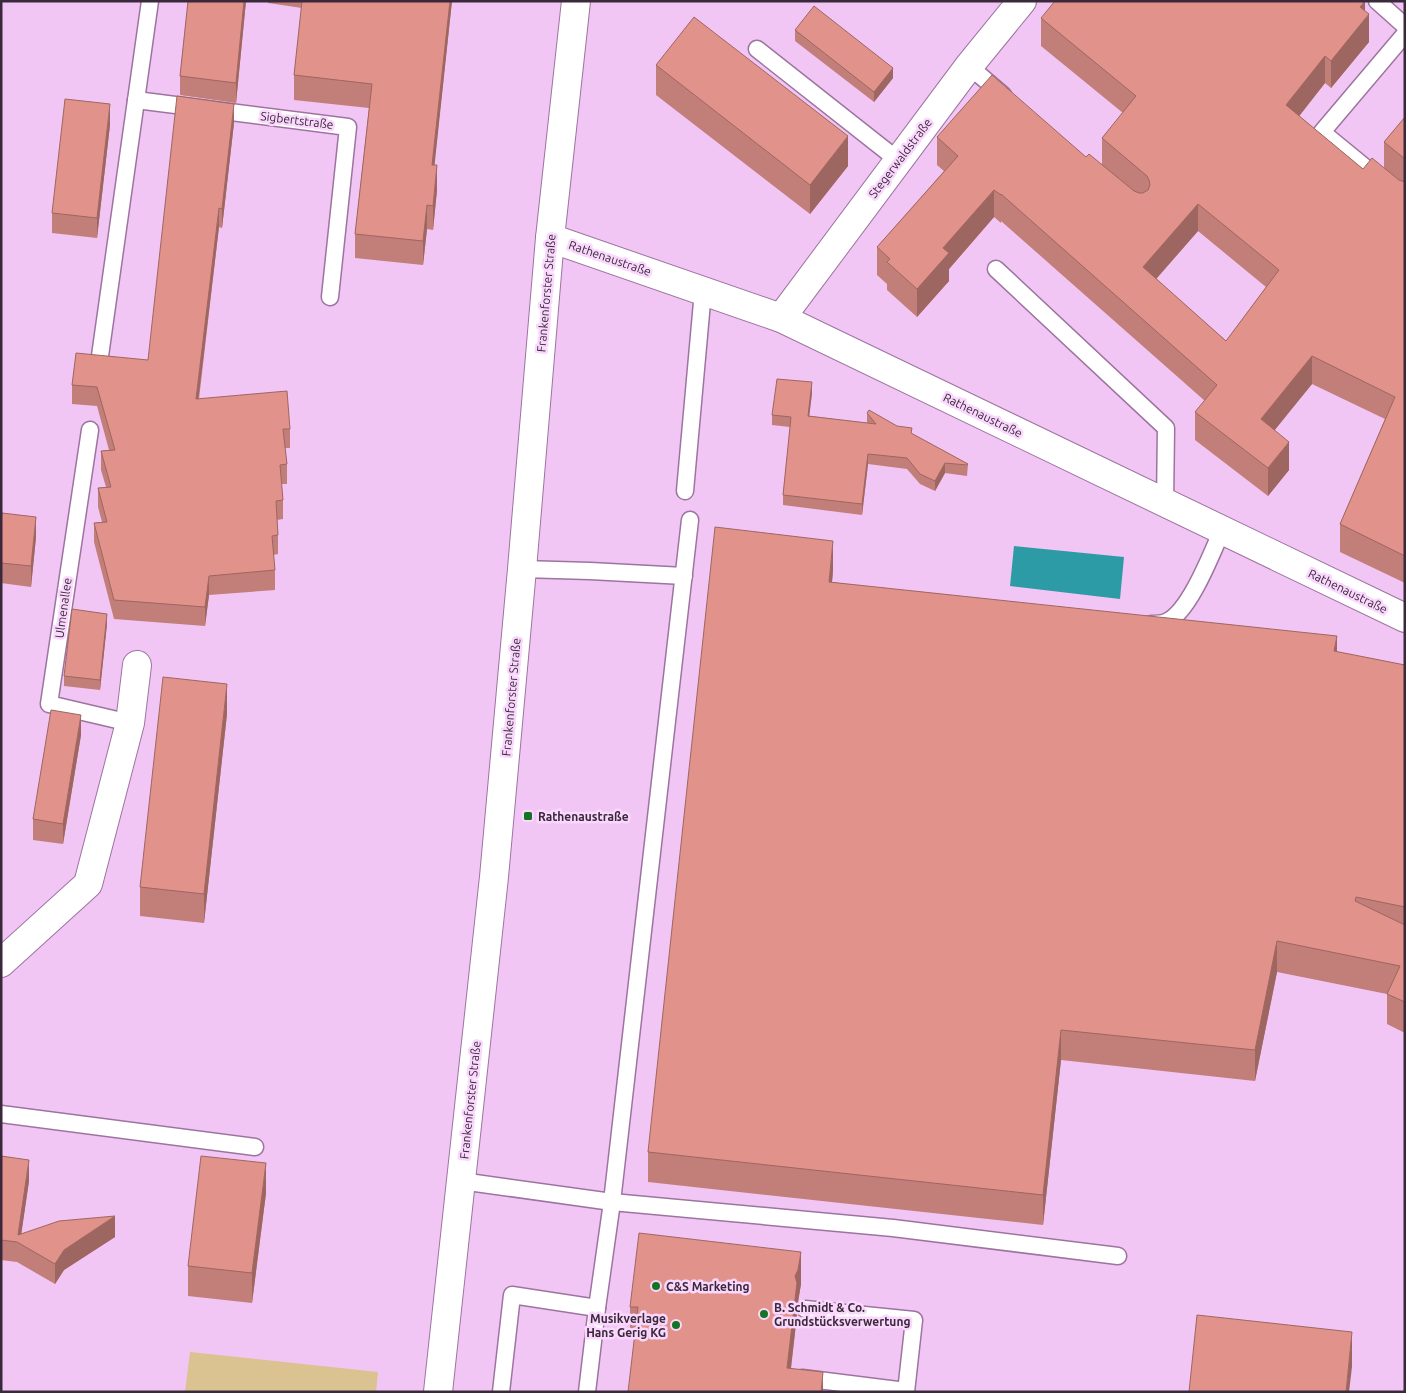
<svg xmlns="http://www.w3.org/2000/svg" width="1406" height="1393" viewBox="0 0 1406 1393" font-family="Ubuntu,sans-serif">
<rect width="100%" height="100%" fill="#f2c6f4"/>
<path fill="#dac291" d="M 190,1352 L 378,1372 L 376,1392 L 185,1392 Z"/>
<path fill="#2c9ba6" d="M 1014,546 L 1124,557 L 1120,599 L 1010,586 Z"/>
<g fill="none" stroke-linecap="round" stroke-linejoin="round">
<defs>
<g id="lane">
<path d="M 1377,1 L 1405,26"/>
<path d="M 1405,34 L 1322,132 L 1405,200"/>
<path d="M 757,49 L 899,161"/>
<path d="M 969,66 L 1003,95"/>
<path d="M 136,100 L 348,127 L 330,297"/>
<path d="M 996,269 L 1166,428 L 1165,503"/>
<path d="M 99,363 L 150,1"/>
<path d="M 90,430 L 49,704 L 130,723"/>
<path d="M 685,491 L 703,291"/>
<path d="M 522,569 L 590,571 L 684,576"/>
<path d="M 1151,624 C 1156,624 1162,624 1166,622 C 1189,613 1212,553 1222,530"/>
<path d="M 1,1114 L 255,1147"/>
<path d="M 461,1181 L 612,1202 L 690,520"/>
<path d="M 805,1309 L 914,1320 L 906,1392"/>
<path d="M 802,1378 L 906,1391"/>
<path d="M 501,1392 L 512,1295 L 597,1308"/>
<path d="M 587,1392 L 597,1308 L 612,1202 L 893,1228 L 1118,1256"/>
</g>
<g id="street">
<path d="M 550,238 L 781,318 L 1405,618"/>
<path d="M 781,318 L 969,66 L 1022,1"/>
<path d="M 1,963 L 88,884 L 130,723 L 137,665"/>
</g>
<path id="secondary" d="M 438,1392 L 494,877 L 522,569 L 550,238 L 576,1"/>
</defs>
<use href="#lane" stroke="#9c749f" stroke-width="19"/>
<use href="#street" stroke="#9c749f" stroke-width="30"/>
<use href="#secondary" stroke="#9c749f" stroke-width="30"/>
<use href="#lane" stroke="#fff" stroke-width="16"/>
<use href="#street" stroke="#fff" stroke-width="28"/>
<use href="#secondary" stroke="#fff" stroke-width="28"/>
</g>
<g fill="#c27e78" fill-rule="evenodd">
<path d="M 188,1 L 246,1 L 236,103 L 180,95 L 180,76 Z"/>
<path d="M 268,1 L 452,1 L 434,165 L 437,190 L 433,230 L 427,229 L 423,265 L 355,258 L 355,234 L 369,108 L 294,100 L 294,75 L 302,8 L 268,3 Z"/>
<path d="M 1365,11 L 1369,42 L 1331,88 L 1325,83 L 1299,116 L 1363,169 L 1384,168 L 1384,142 L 1405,117 L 1405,583 L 1340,552 L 1340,524 L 1385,419 L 1312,384 L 1274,430 L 1289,470 L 1268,496 L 1195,440 L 1195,412 L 1205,401 L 1001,221 L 1001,223 L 994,217 L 949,269 L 949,281 L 917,317 L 887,290 L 887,284 L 877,275 L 877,247 L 944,171 L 937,165 L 937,137 L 1086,157 L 1102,164 L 1102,138 L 1123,113 L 1041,46 L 1041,18 ZM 1198,231 L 1266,287 L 1226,341 L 1156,279 Z"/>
<path d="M 795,30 L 893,78 L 874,102 L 795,41 Z"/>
<path d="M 656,65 L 848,166 L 810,214 L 656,95 Z"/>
<path d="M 234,123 L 222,228 L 219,227 L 199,399 L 290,429 L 290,448 L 285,448 L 287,464 L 287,484 L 281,484 L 283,500 L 283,519 L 277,520 L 278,535 L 278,554 L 273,555 L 275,570 L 275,590 L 209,595 L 205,626 L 114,619 L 94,542 L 94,523 L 102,522 L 98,507 L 98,488 L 106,487 L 101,470 L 101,451 L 109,450 L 97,406 L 72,404 L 72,385 L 148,360 Z"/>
<path d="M 110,125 L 97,238 L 52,233 L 52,213 Z"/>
<path d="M 812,393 L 809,416 L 867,423 L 867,413 L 912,434 L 968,464 L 967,476 L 945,473 L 935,491 L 920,484 L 907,469 L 868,464 L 862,515 L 783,505 L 783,495 L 790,427 L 772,425 L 772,415 Z"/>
<path d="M 1,523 L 36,537 L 31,587 L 1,583 Z"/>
<path d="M 833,571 L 832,582 L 1337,652 L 1405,665 L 1405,1033 L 1387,1024 L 1387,994 L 1277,972 L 1255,1081 L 1061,1060 L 1043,1225 L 648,1182 L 648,1152 Z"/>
<path d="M 107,624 L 100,690 L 64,686 L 64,676 Z"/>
<path d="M 227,714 L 204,923 L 140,916 L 140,887 Z"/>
<path d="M 81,735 L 63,844 L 33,840 L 33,819 Z"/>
<path d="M 1,1156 L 29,1181 L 21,1234 L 115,1237 L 64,1270 L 55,1284 L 17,1262 L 1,1260 Z"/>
<path d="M 266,1193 L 252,1303 L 188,1296 L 188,1266 Z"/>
<path d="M 801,1284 L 798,1302 L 797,1304 L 797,1315 L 791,1369 L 823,1392 L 634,1339 L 630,1339 L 630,1307 Z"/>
</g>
<g fill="#9e6661">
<path d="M 244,1 L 246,1 L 236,103 L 236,83 Z"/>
<path d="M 450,1 L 452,1 L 432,189 L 432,165 Z"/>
<path d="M 1365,1 L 1365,19 L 1369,14 L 1369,42 L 1331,88 L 1331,61 L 1360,7 Z"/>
<path d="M 1325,56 L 1325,83 L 1286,133 L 1286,105 Z"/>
<path d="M 893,68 L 893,78 L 874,102 L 874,92 Z"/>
<path d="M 110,104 L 110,125 L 97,238 L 97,218 Z"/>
<path d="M 234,104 L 234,123 L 222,228 L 222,209 Z"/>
<path d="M 848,136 L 848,166 L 810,214 L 810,185 Z"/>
<path d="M 437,165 L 437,190 L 433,230 L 433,206 Z"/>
<path d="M 994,190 L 994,217 L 949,269 L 949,281 L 917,317 L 917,289 L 943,248 Z"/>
<path d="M 1198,204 L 1198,231 L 1143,294 L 1143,267 Z"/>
<path d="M 427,205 L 427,229 L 423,265 L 423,241 Z"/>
<path d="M 219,208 L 219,227 L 196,418 L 196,399 Z"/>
<path d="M 1312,356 L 1312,384 L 1261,447 L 1261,419 Z"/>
<path d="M 812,382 L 812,393 L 808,427 L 808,416 Z"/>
<path d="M 1289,442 L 1289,470 L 1268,496 L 1268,468 Z"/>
<path d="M 868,454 L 868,464 L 862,515 L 862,504 Z"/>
<path d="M 945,463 L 945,473 L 935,491 L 935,481 Z"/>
<path d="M 36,517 L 36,537 L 31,587 L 31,566 Z"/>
<path d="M 833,541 L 833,571 L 829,612 L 829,582 Z"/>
<path d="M 209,576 L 209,595 L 205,626 L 205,607 Z"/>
<path d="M 107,614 L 107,624 L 100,690 L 100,680 Z"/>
<path d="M 1337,636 L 1337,667 L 1334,651 Z"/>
<path d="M 227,684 L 227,714 L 204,923 L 204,894 Z"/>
<path d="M 81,715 L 81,735 L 63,844 L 63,824 Z"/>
<path d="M 1277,941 L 1277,972 L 1255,1081 L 1255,1050 Z"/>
<path d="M 1061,1030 L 1061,1060 L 1043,1225 L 1043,1195 Z"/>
<path d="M 29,1160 L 29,1181 L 20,1243 L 18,1235 Z"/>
<path d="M 266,1163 L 266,1193 L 252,1303 L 252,1273 Z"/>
<path d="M 115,1216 L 115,1237 L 64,1270 L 55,1284 L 55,1264 L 64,1250 Z"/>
<path d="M 801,1252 L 801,1284 L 798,1302 L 797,1304 L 797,1315 L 788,1392 L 787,1368 L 795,1276 Z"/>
<path d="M 1352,1332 L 1352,1367 L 1349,1392 L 1346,1392 Z"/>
<path d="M 823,1372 L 823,1392 L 821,1392 Z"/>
</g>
<g fill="#e1928b" stroke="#9e6661" fill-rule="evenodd">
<path d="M 188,1 L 244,1 L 236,83 L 180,76 Z"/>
<path d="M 302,1 L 450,1 L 432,165 L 437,165 L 433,206 L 427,205 L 423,241 L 355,234 L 372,84 L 294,75 Z"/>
<path d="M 1055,1 L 1365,1 L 1360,7 L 1369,14 L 1331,61 L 1325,56 L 1286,105 L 1363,169 L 1372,158 L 1399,180 L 1405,182 L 1405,556 L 1340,524 L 1395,397 L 1312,356 L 1261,419 L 1289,442 L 1268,468 L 1195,412 L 1217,385 L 1001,194 L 1001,195 L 994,190 L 943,248 L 949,253 L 917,289 L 887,262 L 890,259 L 877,247 L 958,156 L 937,137 L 992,75 L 1086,157 L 1089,154 L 1134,191 L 1139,193 L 1143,193 L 1148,190 L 1150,185 L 1149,180 L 1147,176 L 1102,138 L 1136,96 L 1041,18 ZM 1198,204 L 1279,270 L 1226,341 L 1143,267 Z"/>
<path d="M 814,6 L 893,68 L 874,92 L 795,30 Z"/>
<path d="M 694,17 L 848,136 L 810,185 L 656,65 Z"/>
<path d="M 177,96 L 234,104 L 222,209 L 219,208 L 196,399 L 287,391 L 290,429 L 283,429 L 287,464 L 280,465 L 283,500 L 276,501 L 278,535 L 272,536 L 275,570 L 209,576 L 205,607 L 114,600 L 94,523 L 107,522 L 98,488 L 111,487 L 101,451 L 115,450 L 97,387 L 72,385 L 76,353 L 148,360 Z"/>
<path d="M 65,99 L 110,104 L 97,218 L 52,213 Z"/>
<path d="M 1405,117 L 1405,159 L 1384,142 Z"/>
<path d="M 777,379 L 812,382 L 808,416 L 876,424 L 867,413 L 869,410 L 897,426 L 912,428 L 911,433 L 968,464 L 967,465 L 945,463 L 935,481 L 920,474 L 907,458 L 868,454 L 862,504 L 783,495 L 791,417 L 772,415 Z"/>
<path d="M 2,513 L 36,517 L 31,566 L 1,563 L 1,523 Z"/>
<path d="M 715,527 L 833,541 L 829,582 L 1337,636 L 1334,651 L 1405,665 L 1405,907 L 1356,897 L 1355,901 L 1405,925 L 1405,1002 L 1387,994 L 1400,966 L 1277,941 L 1255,1050 L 1061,1030 L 1043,1195 L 648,1152 Z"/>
<path d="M 72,609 L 107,614 L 100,680 L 64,676 Z"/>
<path d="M 163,677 L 227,684 L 204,894 L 140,887 Z"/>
<path d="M 51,710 L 81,715 L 63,824 L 33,819 Z"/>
<path d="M 1,1156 L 29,1160 L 18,1235 L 59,1221 L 115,1216 L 64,1250 L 55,1264 L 17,1242 L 1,1240 Z"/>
<path d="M 201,1156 L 266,1163 L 252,1273 L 188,1266 Z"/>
<path d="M 639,1233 L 801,1252 L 798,1270 L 795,1276 L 797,1283 L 787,1368 L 823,1372 L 821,1392 L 628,1392 L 638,1307 L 630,1307 Z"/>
<path d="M 1197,1315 L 1352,1332 L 1346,1392 L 1189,1392 Z"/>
</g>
<g fill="#157423" stroke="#fad7fc" stroke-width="2">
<rect x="523" y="811" width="10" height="10" rx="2.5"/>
<circle cx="656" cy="1286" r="5"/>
<circle cx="764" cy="1314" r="5"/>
<circle cx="676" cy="1325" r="5"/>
</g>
<g text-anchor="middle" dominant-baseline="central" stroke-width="5" stroke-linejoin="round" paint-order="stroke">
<g font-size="12" fill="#3a293b" stroke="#fad7fc">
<text transform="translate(297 120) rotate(7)">Sigbertstraße</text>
<text transform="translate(900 158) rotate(-53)">Stegerwaldstraße</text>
<text transform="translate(610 258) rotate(19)">Rathenaustraße</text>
<text transform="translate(546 293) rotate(-85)">Frankenforster Straße</text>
<text transform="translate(983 415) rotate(26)">Rathenaustraße</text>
<text transform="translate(1348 591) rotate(26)">Rathenaustraße</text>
<text transform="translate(63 608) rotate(-82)">Ulmenallee</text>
<text transform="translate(511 697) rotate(-85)">Frankenforster Straße</text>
<text transform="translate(470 1100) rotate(-84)">Frankenforster Straße</text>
</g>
<g font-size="12" font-weight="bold" fill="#3a293b" stroke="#fad7fc" text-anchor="start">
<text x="538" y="816">Rathenaustraße</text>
<text x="666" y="1286">C&amp;S Marketing</text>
<text x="774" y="1307">B. Schmidt &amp; Co.<tspan x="774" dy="14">Grundstücksverwertung</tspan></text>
<text x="666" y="1318" text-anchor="end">Musikverlage<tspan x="666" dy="14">Hans Gerig KG</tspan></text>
</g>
</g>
<rect width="1406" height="1393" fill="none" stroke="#3a293b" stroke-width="5"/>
</svg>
